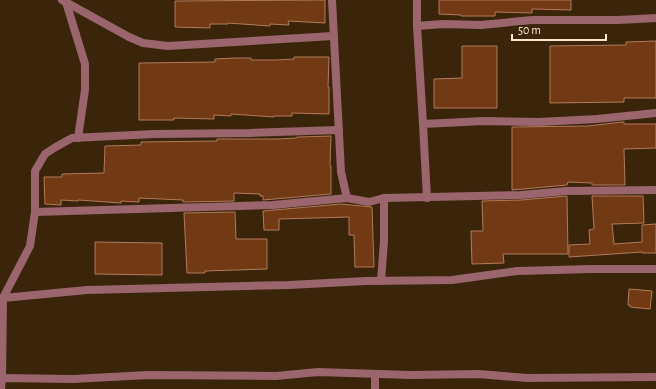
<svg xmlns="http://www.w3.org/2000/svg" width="656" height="389" viewBox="0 0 656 389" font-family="'Alegreya Sans',sans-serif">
<rect width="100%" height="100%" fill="#3a250b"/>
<g fill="#713914" stroke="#b37a5b">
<path d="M 325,0 L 325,23 L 288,21 L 289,25 L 270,24 L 270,26 L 228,23 L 228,24 L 210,24 L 210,28 L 175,27 L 175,1 Z"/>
<path d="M 439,0 L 571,0 L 571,10 L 532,9 L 532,13 L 495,12 L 495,16 L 461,16 L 461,15 L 439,14 Z"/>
<path d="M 656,41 L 656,98 L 624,98 L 624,102 L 550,103 L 550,46 L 626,45 L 626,42 Z"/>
<path d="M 462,46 L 497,46 L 497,108 L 434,108 L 434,79 L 462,78 Z"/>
<path d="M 294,57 L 329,57 L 328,87 L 329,87 L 329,114 L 292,113 L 292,116 L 274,116 L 274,117 L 231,114 L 231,116 L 214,115 L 214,119 L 174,118 L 174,120 L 139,120 L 139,63 L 215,62 L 215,59 L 235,58 L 251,58 L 251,60 L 276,60 L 294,59 Z"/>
<path d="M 622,122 L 624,122 L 624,124 L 656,124 L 656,148 L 624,149 L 625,185 L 592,185 L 592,183 L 568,182 L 567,185 L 512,190 L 512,127 L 588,126 Z"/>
<path d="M 331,136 L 330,166 L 331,166 L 331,194 L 263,200 L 263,196 L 260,196 L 260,194 L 234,193 L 234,201 L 183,202 L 183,200 L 139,198 L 139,202 L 121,201 L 121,203 L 78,200 L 78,201 L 61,200 L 61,205 L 45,204 L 44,177 L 62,177 L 62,174 L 104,173 L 105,146 L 141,145 L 141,142 L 217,141 L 217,139 L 278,139 L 296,138 L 297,137 Z"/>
<path d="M 567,196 L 568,254 L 503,254 L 504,263 L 472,264 L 471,231 L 483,231 L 482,201 L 521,200 Z"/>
<path d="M 592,196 L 643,196 L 644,223 L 612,224 L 614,244 L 642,242 L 642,225 L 656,224 L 656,253 L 642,253 L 642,252 L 569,257 L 569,245 L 590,244 L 589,230 L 594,229 Z"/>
<path d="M 341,204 L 372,207 L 374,267 L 355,267 L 354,235 L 349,235 L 349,217 L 279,219 L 279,230 L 264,230 L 263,211 Z"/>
<path d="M 235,212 L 236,239 L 267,239 L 267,269 L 205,271 L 205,273 L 187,273 L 184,213 Z"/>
<path d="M 95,242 L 162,243 L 162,275 L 95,274 Z"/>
<path d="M 629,289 L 652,291 L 650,309 L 630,307 L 630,305 L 628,305 Z"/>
</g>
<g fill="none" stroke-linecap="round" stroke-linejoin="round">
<g stroke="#9a656d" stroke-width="8">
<path d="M 62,0 L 129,37 L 143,43 L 168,46 L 333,36"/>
<path d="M 332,0 L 341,172 L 347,198"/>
<path d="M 417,0 L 417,26 L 443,24 L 481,25 L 532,20 L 618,20 L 656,18"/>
<path d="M 66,2 L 85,64 L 85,90 L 78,138"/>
<path d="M 417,26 L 423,124"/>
<path d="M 339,130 L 250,133 L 155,134 L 72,138 L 54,148 L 45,154 L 35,171 L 35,212 L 273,205 L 347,198 L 369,202 L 384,198 L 521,195 L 566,191 L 656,190"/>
<path d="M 427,198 L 423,124 L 484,121 L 539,122 L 597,119 L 656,113"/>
<path d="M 381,281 L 384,241 L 384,198"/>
<path d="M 3,298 L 30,246 L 35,212"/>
<path d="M 2,378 L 3,298 L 87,290 L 289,285 L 366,281 L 452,280 L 517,271 L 591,269 L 656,269"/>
<path d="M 1,389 L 2,378 L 73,379 L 148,375 L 276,376 L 318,372 L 410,375 L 478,374 L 527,378 L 656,377"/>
<path d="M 375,389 L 375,374"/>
</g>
</g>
<path d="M512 34v6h94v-6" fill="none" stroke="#fde6cc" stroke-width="2"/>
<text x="518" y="34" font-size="12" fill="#fde6cc" stroke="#3a250b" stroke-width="3" paint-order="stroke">50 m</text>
</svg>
